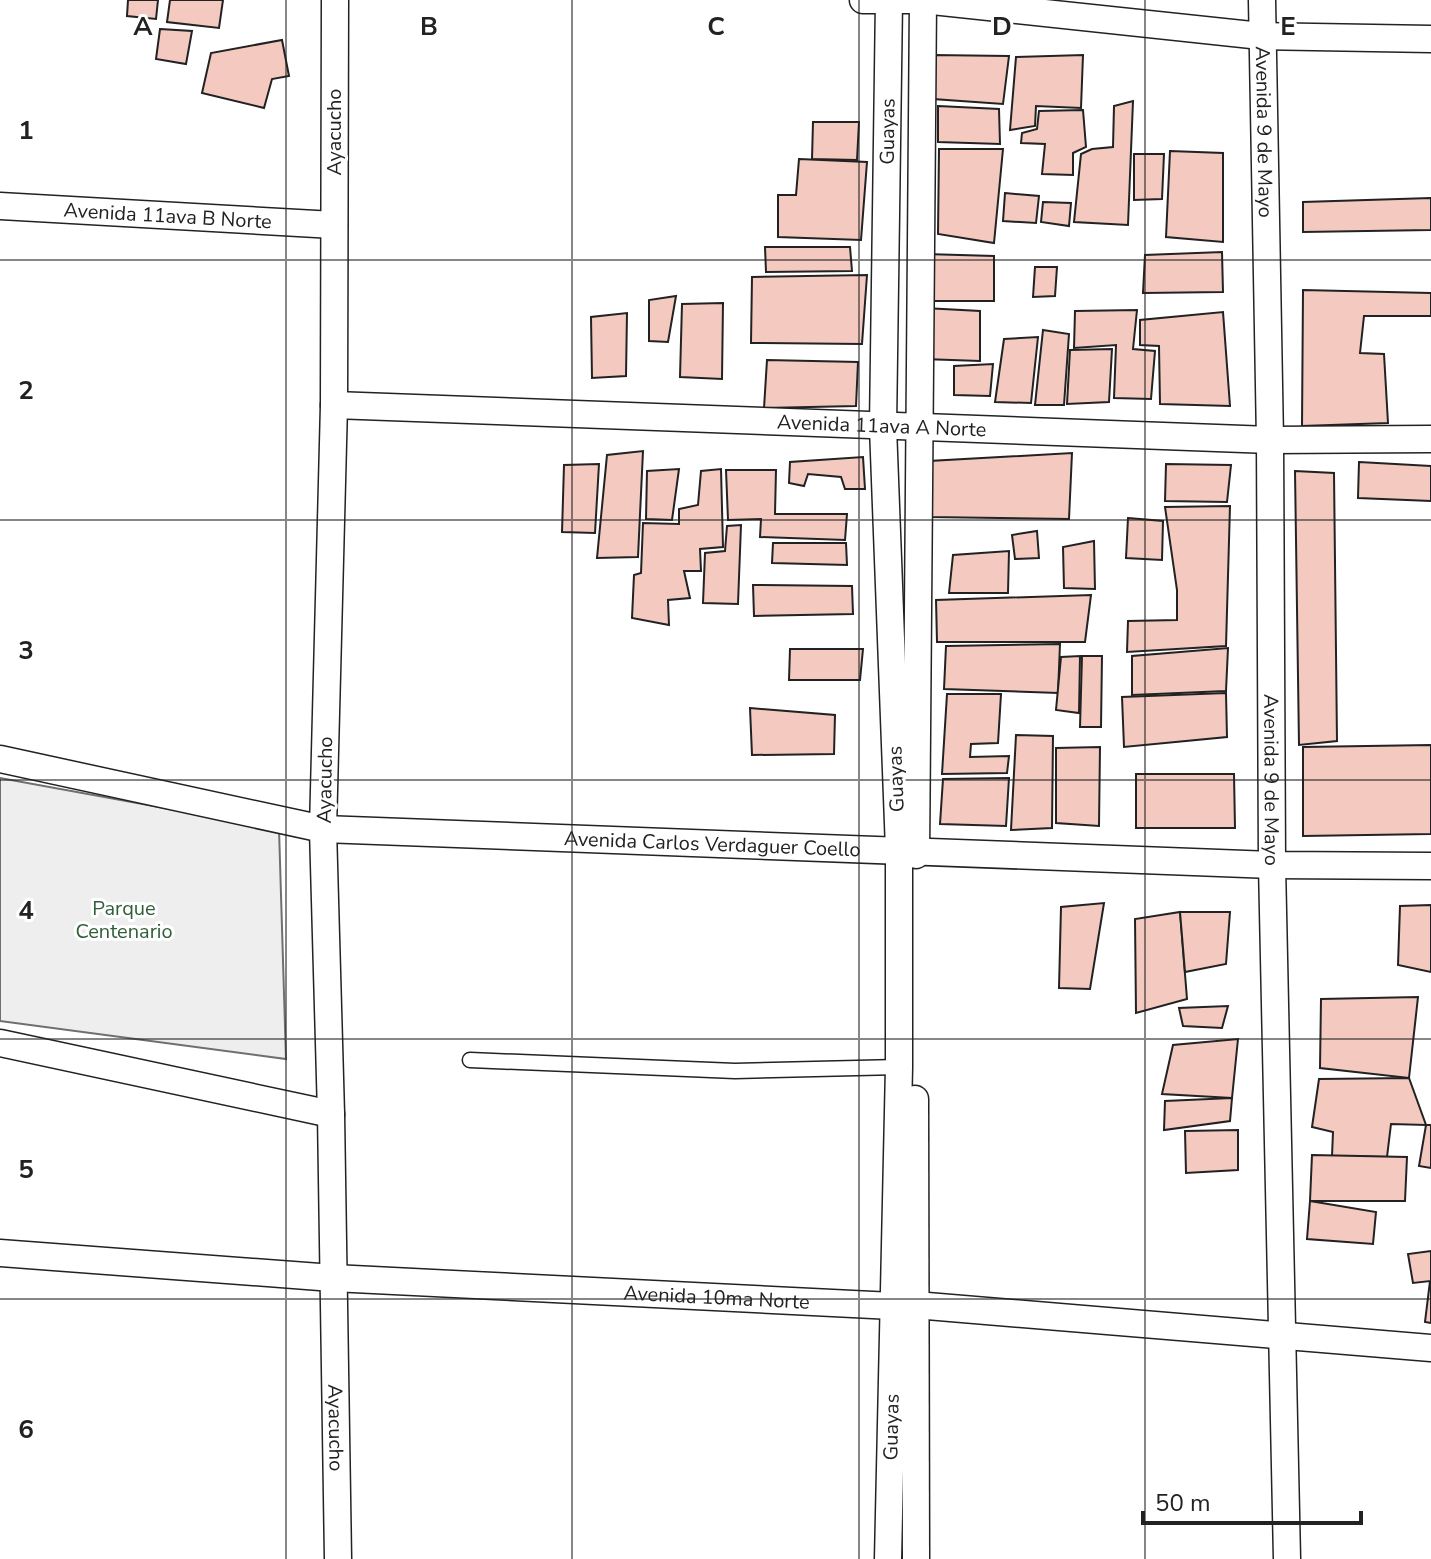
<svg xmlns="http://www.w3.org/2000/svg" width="1431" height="1559" viewBox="0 0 1431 1559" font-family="'Nunito Sans',sans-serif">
<rect width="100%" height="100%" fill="#fff"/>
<path fill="#eee" stroke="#6f6f6f" stroke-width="2" d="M 0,778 L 279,829 L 286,1059 L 0,1021 Z"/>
<g fill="#f3c9c0" stroke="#222" stroke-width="2">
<path d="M 128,0 L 158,0 L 156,19 L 127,16 Z"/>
<path d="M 170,0 L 223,0 L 219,28 L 167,22 Z"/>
<path d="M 160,29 L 192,31 L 186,64 L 156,59 Z"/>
<path d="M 282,40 L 289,76 L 272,79 L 264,108 L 202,93 L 211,53 Z"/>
<path d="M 932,55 L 1009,56 L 1003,104 L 933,99 Z"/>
<path d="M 1083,55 L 1081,108 L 1036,106 L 1035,126 L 1010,130 L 1016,57 Z"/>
<path d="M 1133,101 L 1128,225 L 1074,222 L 1081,154 L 1092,149 L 1113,147 L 1114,106 Z"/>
<path d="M 938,106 L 999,109 L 1000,144 L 938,142 Z"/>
<path d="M 1083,110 L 1086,147 L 1073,153 L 1073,175 L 1042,174 L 1045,144 L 1021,143 L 1022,133 L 1037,129 L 1039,111 Z"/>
<path d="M 813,122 L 859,122 L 857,160 L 812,159 Z"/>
<path d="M 939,149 L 1003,149 L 994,243 L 938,234 Z"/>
<path d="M 1170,151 L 1223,153 L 1223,242 L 1166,237 Z"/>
<path d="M 1134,154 L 1164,154 L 1162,199 L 1134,200 Z"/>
<path d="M 799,159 L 867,162 L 861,240 L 778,237 L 778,195 L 796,195 Z"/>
<path d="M 1005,193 L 1039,196 L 1036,223 L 1003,221 Z"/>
<path d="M 1431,198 L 1431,230 L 1303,232 L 1303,202 Z"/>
<path d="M 1043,202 L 1071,203 L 1069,226 L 1041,222 Z"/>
<path d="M 765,247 L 850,247 L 852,271 L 766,272 Z"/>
<path d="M 1222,252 L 1223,292 L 1143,293 L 1145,255 Z"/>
<path d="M 925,254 L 994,256 L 994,301 L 927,301 Z"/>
<path d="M 1035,267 L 1057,267 L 1055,296 L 1033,297 Z"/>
<path d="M 867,275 L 862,344 L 751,343 L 752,277 Z"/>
<path d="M 1303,290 L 1431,293 L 1431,316 L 1364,316 L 1360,353 L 1384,354 L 1388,423 L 1302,426 Z"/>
<path d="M 676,296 L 668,342 L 649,341 L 649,300 Z"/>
<path d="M 723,303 L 722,379 L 680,377 L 682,304 Z"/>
<path d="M 924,308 L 980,311 L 980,361 L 923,359 Z"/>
<path d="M 1137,310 L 1133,349 L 1155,351 L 1151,399 L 1114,398 L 1116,345 L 1074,348 L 1075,311 Z"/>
<path d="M 1223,312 L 1230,406 L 1160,404 L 1159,346 L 1140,345 L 1140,320 Z"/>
<path d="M 627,313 L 626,376 L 592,378 L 591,317 Z"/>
<path d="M 1043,330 L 1069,334 L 1064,405 L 1035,405 Z"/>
<path d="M 1038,337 L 1031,403 L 995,402 L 1004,339 Z"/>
<path d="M 1112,349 L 1109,402 L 1067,404 L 1070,350 Z"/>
<path d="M 767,360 L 858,362 L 856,406 L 764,408 Z"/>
<path d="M 993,364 L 990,396 L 954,395 L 954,366 Z"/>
<path d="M 643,451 L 638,557 L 597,558 L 607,455 Z"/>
<path d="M 1072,453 L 1069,519 L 928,517 L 929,461 Z"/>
<path d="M 863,457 L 865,489 L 845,489 L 841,477 L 808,474 L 804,486 L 789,483 L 790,462 Z"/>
<path d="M 1359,462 L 1431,466 L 1431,501 L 1358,498 Z"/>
<path d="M 599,464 L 595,533 L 562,532 L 564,465 Z"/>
<path d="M 1166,464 L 1231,465 L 1227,502 L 1165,501 Z"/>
<path d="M 679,469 L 672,520 L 646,519 L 647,471 Z"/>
<path d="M 721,469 L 723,547 L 700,549 L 701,571 L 684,571 L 690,598 L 668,600 L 669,625 L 632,618 L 634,575 L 641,573 L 643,523 L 679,524 L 679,509 L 698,505 L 701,471 Z"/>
<path d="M 726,470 L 776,470 L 775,514 L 847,514 L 845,540 L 760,537 L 761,519 L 728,520 Z"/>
<path d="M 1295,471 L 1334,473 L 1337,741 L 1299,745 Z"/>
<path d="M 1230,506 L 1226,646 L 1127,652 L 1128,621 L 1177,620 L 1177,590 L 1165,507 Z"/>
<path d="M 1128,518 L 1163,521 L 1162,560 L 1126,558 Z"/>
<path d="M 741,525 L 738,604 L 703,603 L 705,553 L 725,551 L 727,526 Z"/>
<path d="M 1037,531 L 1039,558 L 1015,559 L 1012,535 Z"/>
<path d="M 1094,541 L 1095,589 L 1064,588 L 1063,547 Z"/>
<path d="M 773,543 L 846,543 L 847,565 L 772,563 Z"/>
<path d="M 1009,551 L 1008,593 L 949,593 L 953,555 Z"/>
<path d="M 753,585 L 852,586 L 853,614 L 754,616 Z"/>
<path d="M 1091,595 L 1085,642 L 937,642 L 936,600 Z"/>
<path d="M 1060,644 L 1058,693 L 944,689 L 946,646 Z"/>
<path d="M 1228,648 L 1226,691 L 1132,695 L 1132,656 Z"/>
<path d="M 790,649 L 863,649 L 860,680 L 789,680 Z"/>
<path d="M 1080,656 L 1079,713 L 1056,710 L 1061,657 Z"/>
<path d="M 1082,656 L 1102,656 L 1101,727 L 1080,727 Z"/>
<path d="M 1226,693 L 1227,737 L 1124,747 L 1122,697 Z"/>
<path d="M 947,694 L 1001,694 L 998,743 L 971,744 L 970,757 L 1009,756 L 1007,773 L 942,774 Z"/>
<path d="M 750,708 L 835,715 L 834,754 L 752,755 Z"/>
<path d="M 1016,735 L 1053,736 L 1052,828 L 1011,830 Z"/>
<path d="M 1431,745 L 1431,834 L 1303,836 L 1303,747 Z"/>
<path d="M 1100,747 L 1099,826 L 1056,823 L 1056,748 Z"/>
<path d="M 1136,774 L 1234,774 L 1235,828 L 1136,828 Z"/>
<path d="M 1009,778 L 1006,826 L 940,824 L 943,779 Z"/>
<path d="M 1104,903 L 1090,989 L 1059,988 L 1061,907 Z"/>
<path d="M 1431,905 L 1431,972 L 1398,965 L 1400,906 Z"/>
<path d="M 1180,912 L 1187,999 L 1136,1013 L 1135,919 Z"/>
<path d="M 1180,912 L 1230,912 L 1226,964 L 1185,972 Z"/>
<path d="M 1418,997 L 1409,1078 L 1320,1068 L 1321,999 Z"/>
<path d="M 1228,1006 L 1222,1028 L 1183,1026 L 1179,1008 Z"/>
<path d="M 1238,1039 L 1232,1098 L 1162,1094 L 1173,1045 Z"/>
<path d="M 1409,1078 L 1426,1125 L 1391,1124 L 1387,1157 L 1332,1156 L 1333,1132 L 1312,1127 L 1319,1079 Z"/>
<path d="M 1232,1098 L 1230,1121 L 1164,1130 L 1165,1101 Z"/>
<path d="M 1426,1125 L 1431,1125 L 1431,1168 L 1419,1166 Z"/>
<path d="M 1238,1130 L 1238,1170 L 1186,1173 L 1185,1131 Z"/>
<path d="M 1312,1155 L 1407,1157 L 1405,1201 L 1310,1201 Z"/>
<path d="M 1310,1201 L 1376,1212 L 1373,1244 L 1307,1239 Z"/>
<path d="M 1431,1251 L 1431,1323 L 1425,1322 L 1430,1281 L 1413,1283 L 1408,1254 Z"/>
</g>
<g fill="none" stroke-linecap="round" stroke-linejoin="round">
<defs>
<path id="lane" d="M 470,1060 L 735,1071 L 899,1067"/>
<g id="street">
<path id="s1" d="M 335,0 L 334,405 L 323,829 L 331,1114 L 338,1559"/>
<path d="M 863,0 L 923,0 L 1261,36 L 1431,39"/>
<path id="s2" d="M 1262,0 L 1270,440 L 1272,865 L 1287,1559"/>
<path id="s3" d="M 0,206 L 334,225"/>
<path id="s4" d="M 334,405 L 1270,440 L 1431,439"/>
<path id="s5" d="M 0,759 L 323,829 L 1272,865 L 1431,866"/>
<path d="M 916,855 L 923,0"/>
<path d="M 0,1043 L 331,1114"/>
<path d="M 915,1099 L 916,1559"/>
<path id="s6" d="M 0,1253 L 333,1278 L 893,1306 L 915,1305 L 1431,1348"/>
<path id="s7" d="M 888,1559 L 899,1067 L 899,850 L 883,427 L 889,0"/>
</g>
</defs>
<use href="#lane" stroke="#222" stroke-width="17"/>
<use href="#street" stroke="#222" stroke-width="29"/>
<use href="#lane" stroke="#fff" stroke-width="14"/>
<use href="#street" stroke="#fff" stroke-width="26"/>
</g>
<path fill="none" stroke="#222" stroke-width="2" stroke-opacity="0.55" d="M 286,0 L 286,1559M 572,0 L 572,1559M 859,0 L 859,1559M 1145,0 L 1145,1559M 0,260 L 1431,260M 0,520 L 1431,520M 0,780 L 1431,780M 0,1039 L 1431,1039M 0,1299 L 1431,1299"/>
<g text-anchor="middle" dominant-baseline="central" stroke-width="6" stroke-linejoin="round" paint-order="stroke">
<g font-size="20" fill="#222" stroke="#fff">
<text transform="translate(334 132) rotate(-90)">Ayacucho</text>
<text stroke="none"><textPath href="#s7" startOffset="1428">Guayas</textPath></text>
<text stroke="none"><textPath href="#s2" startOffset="132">Avenida 9 de Mayo</textPath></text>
<text stroke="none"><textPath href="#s3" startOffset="168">Avenida 11ava B Norte</textPath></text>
<text stroke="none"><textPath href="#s4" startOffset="548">Avenida 11ava A Norte</textPath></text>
<text transform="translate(896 779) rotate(-92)">Guayas</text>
<text transform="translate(325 780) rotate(-89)">Ayacucho</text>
<text stroke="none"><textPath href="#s2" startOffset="780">Avenida 9 de Mayo</textPath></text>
<text stroke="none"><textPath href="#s5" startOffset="720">Avenida Carlos Verdaguer Coello</textPath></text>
<text stroke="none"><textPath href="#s6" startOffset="718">Avenida 10ma Norte</textPath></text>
<text stroke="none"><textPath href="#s1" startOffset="1428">Ayacucho</textPath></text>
<text stroke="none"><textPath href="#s7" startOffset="132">Guayas</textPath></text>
</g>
<g font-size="20" fill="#2f5e38" stroke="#fff">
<text x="124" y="908">Parque<tspan x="124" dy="23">Centenario</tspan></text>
</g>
</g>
<g font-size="26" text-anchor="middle" font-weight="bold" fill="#222" stroke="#fff" stroke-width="6" stroke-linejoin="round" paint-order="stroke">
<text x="143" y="35">A</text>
<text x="429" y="35">B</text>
<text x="716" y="35">C</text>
<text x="1002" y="35">D</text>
<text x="1288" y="35">E</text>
<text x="26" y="139">1</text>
<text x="26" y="399">2</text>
<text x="26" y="659">3</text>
<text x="26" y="919">4</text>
<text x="26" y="1178">5</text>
<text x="26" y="1438">6</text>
</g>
<path d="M1143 1511v12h218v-12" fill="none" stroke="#222222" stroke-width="4"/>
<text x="1155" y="1511" font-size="24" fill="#222222" stroke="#ffffff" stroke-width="6" paint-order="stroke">50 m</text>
</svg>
